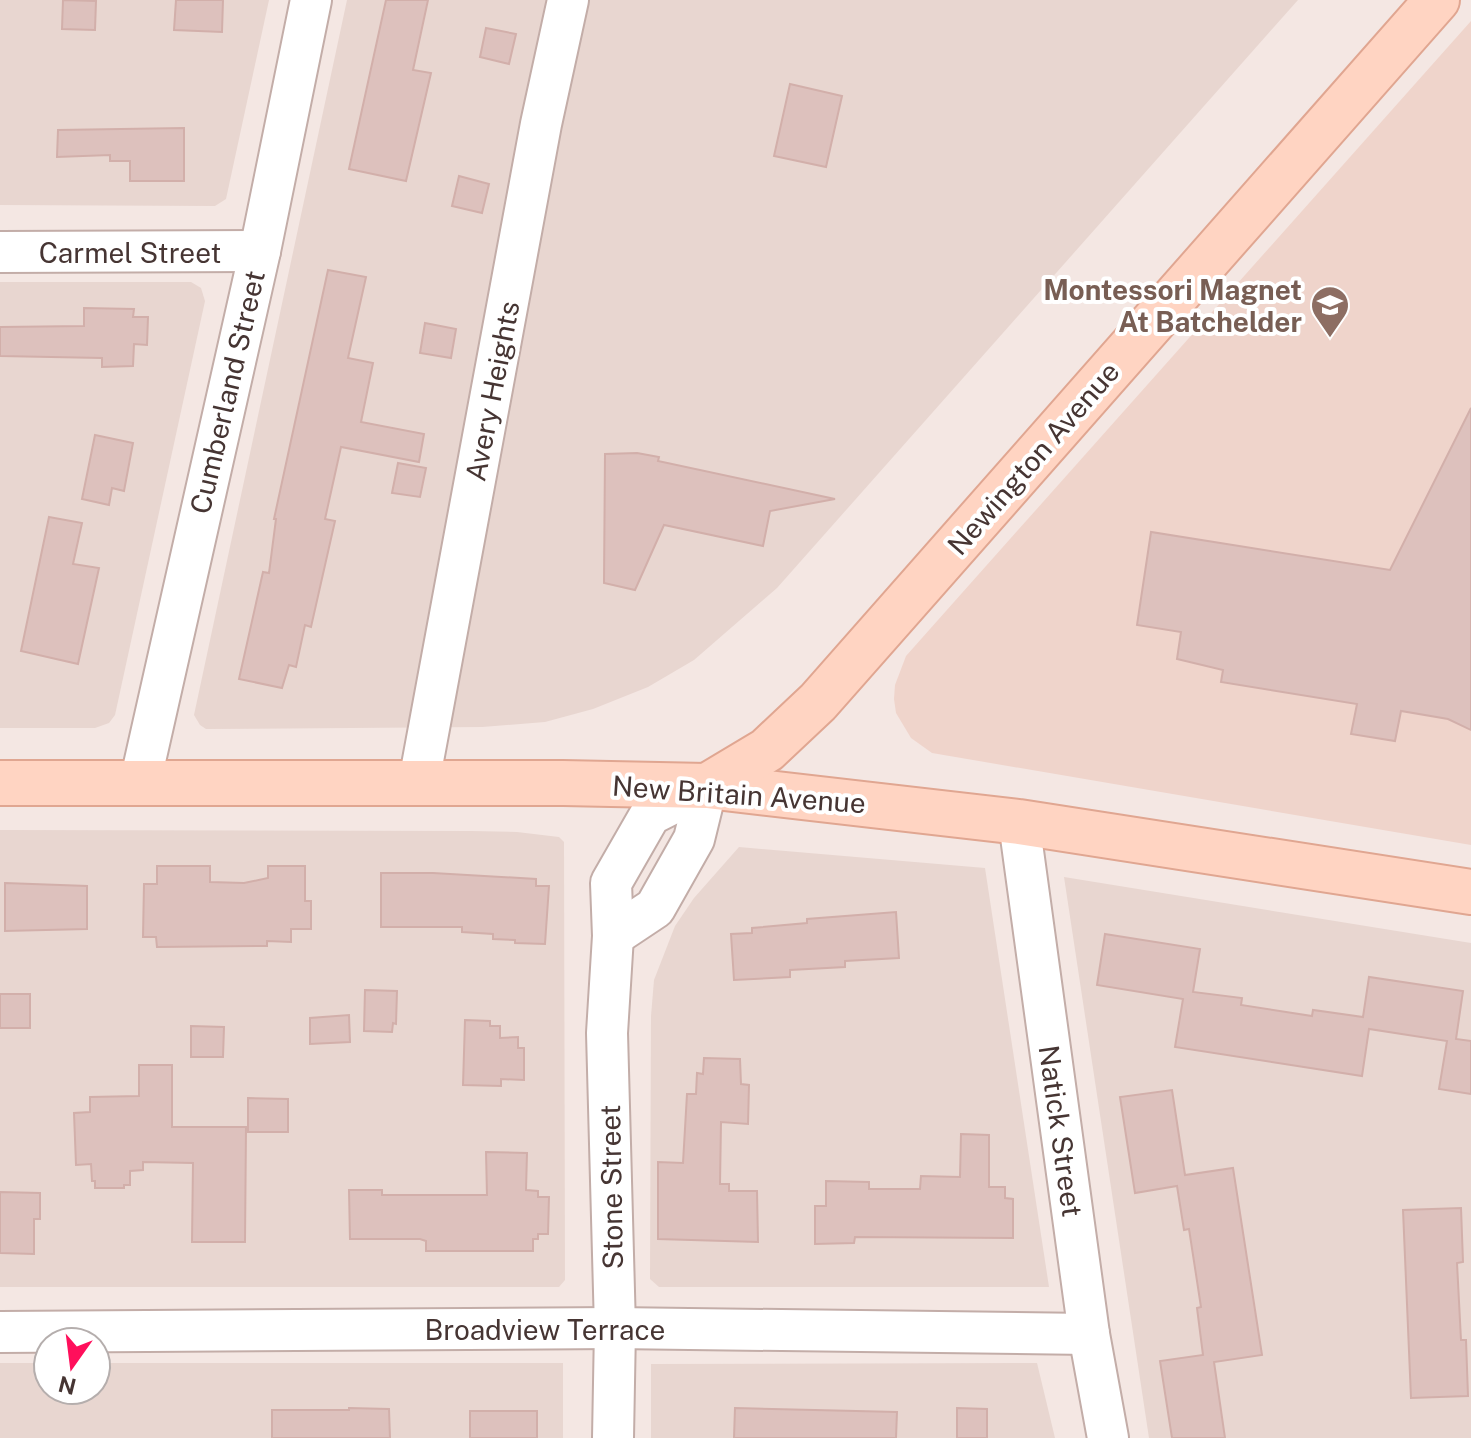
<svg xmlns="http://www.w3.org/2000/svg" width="1471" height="1438" viewBox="0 0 1471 1438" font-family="'Public Sans',sans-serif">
<rect width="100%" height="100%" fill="#f4e7e3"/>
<g fill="#e8d6d0">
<path d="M 0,0 L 269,0 L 226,199 L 215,206 L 0,205 Z"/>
<path d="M 347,0 L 1298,0 L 777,588 L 694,660 L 648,687 L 593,709 L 545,722 L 482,727 L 206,729 L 200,725 L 194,715 Z"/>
<path d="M 0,282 L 191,282 L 201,288 L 205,301 L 115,715 L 109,723 L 95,728 L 0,728 Z"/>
<path d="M 0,830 L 471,831 L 517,832 L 559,837 L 564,842 L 565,1280 L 559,1287 L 0,1287 Z"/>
<path d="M 739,847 L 985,868 L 1049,1287 L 659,1287 L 650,1279 L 651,1016 L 654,980 L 675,926 L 694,898 Z"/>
<path d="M 1064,877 L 1471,943 L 1471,1438 L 1149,1438 Z"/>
<path d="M 0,1363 L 48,1363 L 48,1390 L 96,1390 L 96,1363 L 563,1363 L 563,1438 L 0,1438 Z"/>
<path d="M 1037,1363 L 1055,1438 L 651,1438 L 651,1364 Z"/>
</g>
<path fill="#efd4cb" d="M 1471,21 L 1471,845 L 932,753 L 911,738 L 896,713 L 894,699 L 895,685 L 906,656 Z"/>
<g fill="#ddc1bd" stroke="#d2afaa" stroke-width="2">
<path d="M 63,0 L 96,1 L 95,30 L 62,29 Z"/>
<path d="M 176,0 L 223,0 L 222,32 L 174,30 Z"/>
<path d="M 386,0 L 428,0 L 413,70 L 431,73 L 406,181 L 349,169 Z"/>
<path d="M 486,28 L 516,34 L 509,64 L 480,57 Z"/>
<path d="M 790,84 L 842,96 L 826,167 L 774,156 Z"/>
<path d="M 184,128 L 184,181 L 130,181 L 130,161 L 110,161 L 110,155 L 57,157 L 58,130 Z"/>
<path d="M 459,176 L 489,184 L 482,213 L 452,206 Z"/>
<path d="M 328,270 L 366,277 L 348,358 L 373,363 L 361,422 L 424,434 L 419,462 L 341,447 L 325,519 L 335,521 L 311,627 L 305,625 L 296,667 L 289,665 L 282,688 L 239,679 L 263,572 L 269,573 L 276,519 L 274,519 Z"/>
<path d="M 84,308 L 134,309 L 133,317 L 148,317 L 147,345 L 134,344 L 133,366 L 102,367 L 102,358 L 0,356 L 0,327 L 84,326 Z"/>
<path d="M 425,323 L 456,329 L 451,358 L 420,353 Z"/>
<path d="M 1471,408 L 1471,730 L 1448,719 L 1401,711 L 1395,741 L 1351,734 L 1357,704 L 1221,682 L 1223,670 L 1177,659 L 1181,632 L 1137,625 L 1151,532 L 1390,570 Z"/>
<path d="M 95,435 L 133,443 L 124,491 L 112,488 L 109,505 L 82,499 Z"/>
<path d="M 637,453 L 659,457 L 658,461 L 835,499 L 770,511 L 763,546 L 664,525 L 635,590 L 604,583 L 605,454 Z"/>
<path d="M 398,463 L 426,468 L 420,497 L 392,493 Z"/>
<path d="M 49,517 L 82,523 L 73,564 L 99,568 L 78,664 L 21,651 Z"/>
<path d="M 157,866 L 210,866 L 210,882 L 244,883 L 268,878 L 268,866 L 305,866 L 305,901 L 311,901 L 311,929 L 291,929 L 291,942 L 267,941 L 267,946 L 157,947 L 156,937 L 143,937 L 144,884 L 157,884 Z"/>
<path d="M 381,873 L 433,873 L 536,879 L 536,886 L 549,886 L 545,944 L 515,943 L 515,940 L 493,939 L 493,934 L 462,932 L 462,927 L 381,927 Z"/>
<path d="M 5,883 L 87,886 L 87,929 L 5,931 Z"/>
<path d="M 896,912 L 899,958 L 845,961 L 845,967 L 790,970 L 790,977 L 734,980 L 731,934 L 752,933 L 752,928 L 807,923 L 807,919 Z"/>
<path d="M 1105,934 L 1200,949 L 1193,992 L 1242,998 L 1241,1005 L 1312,1016 L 1313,1010 L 1363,1017 L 1369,977 L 1463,991 L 1456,1039 L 1471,1041 L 1471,1094 L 1439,1089 L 1447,1041 L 1369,1029 L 1362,1076 L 1175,1047 L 1183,999 L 1097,985 Z"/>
<path d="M 365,990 L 397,991 L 396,1024 L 393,1023 L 392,1032 L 364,1031 Z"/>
<rect x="0" y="994" width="30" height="34"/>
<path d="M 349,1015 L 350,1042 L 310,1044 L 310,1018 Z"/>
<path d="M 465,1020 L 490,1021 L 490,1026 L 500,1026 L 500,1038 L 518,1037 L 518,1048 L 524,1048 L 524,1080 L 501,1079 L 501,1086 L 463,1085 Z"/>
<path d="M 191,1026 L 224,1027 L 223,1057 L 191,1057 Z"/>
<path d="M 704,1058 L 740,1059 L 741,1084 L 749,1085 L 748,1124 L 721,1122 L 720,1184 L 729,1184 L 729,1191 L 757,1191 L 758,1242 L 658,1239 L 658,1162 L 683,1163 L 687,1094 L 696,1094 L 697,1073 L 703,1074 Z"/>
<path d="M 139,1065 L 172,1065 L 172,1127 L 246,1127 L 245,1242 L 192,1242 L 193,1163 L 143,1162 L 143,1170 L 130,1171 L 130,1185 L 124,1185 L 124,1188 L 95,1188 L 95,1181 L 92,1181 L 91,1164 L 76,1165 L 74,1113 L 90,1112 L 90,1097 L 139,1096 Z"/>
<path d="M 1172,1090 L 1185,1175 L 1233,1168 L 1262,1355 L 1214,1362 L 1225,1438 L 1172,1438 L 1160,1361 L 1203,1355 L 1197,1308 L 1201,1307 L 1189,1229 L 1184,1230 L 1177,1186 L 1135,1193 L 1120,1097 Z"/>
<path d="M 248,1098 L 288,1099 L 288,1132 L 248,1132 Z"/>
<path d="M 961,1134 L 989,1135 L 989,1187 L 1005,1187 L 1005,1198 L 1013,1199 L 1013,1238 L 855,1237 L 854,1243 L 815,1244 L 815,1206 L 826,1206 L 826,1181 L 869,1182 L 869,1189 L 920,1189 L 921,1176 L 960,1177 Z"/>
<path d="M 486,1152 L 527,1153 L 526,1190 L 538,1191 L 538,1197 L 549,1197 L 548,1234 L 538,1234 L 538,1239 L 533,1239 L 533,1251 L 426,1251 L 426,1241 L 420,1239 L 350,1239 L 349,1190 L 382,1190 L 382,1195 L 487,1195 Z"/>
<path d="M 0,1192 L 40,1193 L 40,1219 L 34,1219 L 34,1254 L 0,1253 Z"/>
<path d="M 1461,1208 L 1463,1262 L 1457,1263 L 1461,1340 L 1466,1340 L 1468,1396 L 1411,1398 L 1403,1210 Z"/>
<path d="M 349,1408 L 389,1409 L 390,1438 L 272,1438 L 272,1410 L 349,1410 Z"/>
<path d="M 735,1408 L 897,1412 L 896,1438 L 734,1438 Z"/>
<path d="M 957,1408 L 987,1409 L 987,1438 L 957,1438 Z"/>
<rect x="470" y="1411" width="67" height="27"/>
</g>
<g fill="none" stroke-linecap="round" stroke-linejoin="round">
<defs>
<g id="street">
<path d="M 0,252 L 260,251"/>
<path d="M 419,782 L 541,124 L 568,0"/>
<path d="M 140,783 L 260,251 L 311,0"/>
<path d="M 1019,822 L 1089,1334 L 1108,1438"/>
<path d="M 613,936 L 655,908 L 694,839 L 707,786"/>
<path d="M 0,1332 L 615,1328 L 1089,1334"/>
<path d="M 613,1438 L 615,1328 L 607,1033 L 613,936 L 611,883 L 650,815 L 707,786"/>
</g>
<g id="secondary">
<path d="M 0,783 L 563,783 L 707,786 L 1019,822 L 1471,892"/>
<path d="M 707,786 L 767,750 L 818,702 L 1437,0"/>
</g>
</defs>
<use href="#street" stroke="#c3ada8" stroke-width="44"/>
<use href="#secondary" stroke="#e0a691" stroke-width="48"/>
<use href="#street" stroke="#fff" stroke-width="40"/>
<use href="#secondary" stroke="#ffd4c2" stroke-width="44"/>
</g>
<defs>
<symbol id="school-pin" viewBox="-11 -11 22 30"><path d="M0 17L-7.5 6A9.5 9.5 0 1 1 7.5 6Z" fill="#8d6e63" stroke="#fff"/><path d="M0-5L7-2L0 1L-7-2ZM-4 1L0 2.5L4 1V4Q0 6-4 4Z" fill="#fff"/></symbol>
</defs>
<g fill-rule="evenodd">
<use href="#school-pin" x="1308" y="283" width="44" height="60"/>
</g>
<g text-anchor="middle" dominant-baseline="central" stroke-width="8" stroke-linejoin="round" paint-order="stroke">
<g font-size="28" fill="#463533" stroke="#fff">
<text x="130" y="252">Carmel Street</text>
<text transform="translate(492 391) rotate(-79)">Avery Heights</text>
<text transform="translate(227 392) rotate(-77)">Cumberland Street</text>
<text transform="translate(1033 458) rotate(-49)">Newington Avenue</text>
<text transform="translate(739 794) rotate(4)">New Britain Avenue</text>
<text transform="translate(1061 1131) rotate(82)">Natick Street</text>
<text transform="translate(611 1187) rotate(-91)">Stone Street</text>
<text x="545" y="1329">Broadview Terrace</text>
</g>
<g font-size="28" font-weight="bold" fill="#785e54" stroke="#fff" text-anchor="end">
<text x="1302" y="289">Montessori Magnet<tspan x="1302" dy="32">At Batchelder</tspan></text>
</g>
</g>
<g transform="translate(72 1366) rotate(194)"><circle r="38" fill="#ffffff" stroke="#b5aead" stroke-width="2"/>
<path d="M0-6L14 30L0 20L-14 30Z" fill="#ff0f5b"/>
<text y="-12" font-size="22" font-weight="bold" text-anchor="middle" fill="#463533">N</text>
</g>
</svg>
